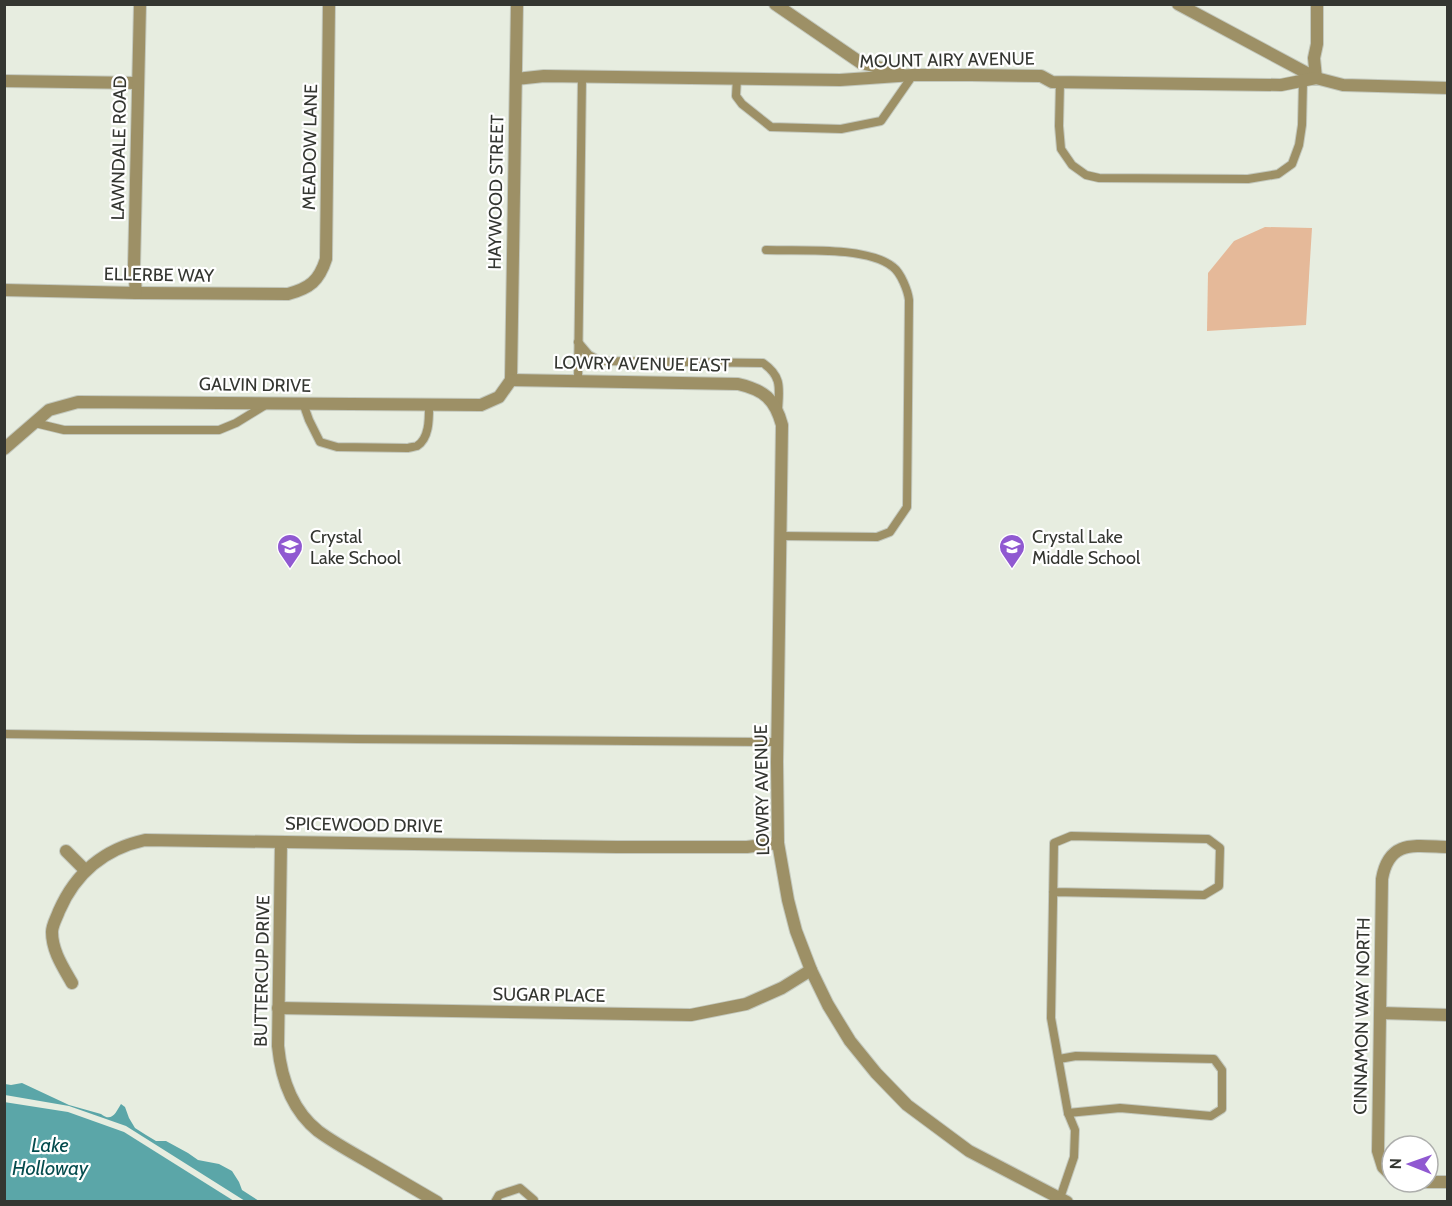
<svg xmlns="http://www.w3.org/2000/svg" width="1452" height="1206" viewBox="0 0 1452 1206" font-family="Cabin,sans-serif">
<rect width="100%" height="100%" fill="#e7ede0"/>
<path fill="#e5b999" d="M 1265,227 L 1312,228 L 1306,325 L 1207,331 L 1208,273 L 1234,241 Z"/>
<g fill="#5ba6a8">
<path d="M 22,1083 L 69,1105 L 101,1114 C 112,1123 116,1112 121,1104 L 125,1107 L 129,1118 L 135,1128 L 146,1135 L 156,1141 L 166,1141 L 188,1153 L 198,1160 L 219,1164 L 232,1171 L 239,1182 L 242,1190 L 259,1201 L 245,1201 L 126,1126 L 69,1106 L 5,1095 L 5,1084 L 11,1085 Z"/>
<path d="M 4,1102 L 68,1112 L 124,1132 L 234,1201 L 5,1201 Z"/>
</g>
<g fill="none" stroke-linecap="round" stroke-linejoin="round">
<defs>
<g id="service">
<path d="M 737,78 L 736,96 L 742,104 L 771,127 L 841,129 L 881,121 L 913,75"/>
<path d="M 1060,82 L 1059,126 L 1061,149 L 1072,165 L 1086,175 L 1099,178 L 1248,179 L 1278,174 L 1292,164 L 1299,145 L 1302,125 L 1303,81"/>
<path d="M 766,250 C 799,251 867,246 893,267 C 901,273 908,291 909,300 L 907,507 L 890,532 L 877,537 L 781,536"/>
<path d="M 578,342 L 589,355 L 600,361 L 763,363 C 783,377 779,389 778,411"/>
<path d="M 578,381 L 582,77"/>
<path d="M 303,403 L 309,420 L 320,442 L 337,447 L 408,448 C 411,447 414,447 417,446 C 430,438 429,417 429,404"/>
<path d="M 35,423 L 64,430 L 219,430 L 236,423 L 267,404"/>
<path d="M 4,734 L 357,739 L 778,742"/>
<path d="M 1053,892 L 1204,895 L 1219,886 L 1220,848 L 1208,839 L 1071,836 L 1054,843 L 1051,1018 L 1068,1113 L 1075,1130 L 1074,1157 L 1060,1198"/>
<path d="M 1059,1059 L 1076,1056 L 1214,1059 L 1222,1070 L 1222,1109 L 1211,1116 L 1120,1108 L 1068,1113"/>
<path d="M 495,1202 L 499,1195 L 520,1188 L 534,1200 L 534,1202"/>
</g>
<g id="minor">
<path d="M 775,4 L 861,63 L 899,72"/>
<path d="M 1178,4 L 1316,78"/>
<path d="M 1316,78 L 1314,58 L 1317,44 L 1317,4"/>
<path d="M 516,79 L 544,76 L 840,80 L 913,75 L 971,75 L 1041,76 L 1052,82 L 1281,85 L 1316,78 L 1343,85 L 1448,88"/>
<path d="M 4,81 L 138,83"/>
<path d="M 4,290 L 136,293 L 288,294 C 310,288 319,281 326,259 L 329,4"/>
<path d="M 136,293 L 134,268 L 140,4"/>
<path d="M 511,380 L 738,384 C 764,390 775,399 782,425 L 777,762 L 778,843 L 788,900 L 796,931 L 811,970 L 828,1005 L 850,1041 L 876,1073 L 907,1105 L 969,1151 L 1067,1202"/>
<path d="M 511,380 L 517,4"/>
<path d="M 4,449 L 49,410 L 78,402 L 481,405 L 499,397 L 511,380"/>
<path d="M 281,842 L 278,1046 C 281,1077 292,1110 318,1131 C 333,1142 349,1151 365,1160 C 389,1174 413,1188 437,1202"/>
<path d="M 66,851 L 85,870"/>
<path d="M 72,983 C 63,967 52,951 52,932 C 52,925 57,917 59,911 C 76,872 104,849 145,840 L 617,847 L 747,847 L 778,843"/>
<path d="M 278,1008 L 691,1015 L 746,1004 L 782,988 L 811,970"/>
<path d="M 1381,1013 L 1448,1015"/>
<path d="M 1392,1176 L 1383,1167 L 1378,1151 L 1382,879 C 1389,839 1415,846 1448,847"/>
<path d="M 1418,1182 L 1448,1182"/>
</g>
</defs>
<use href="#service" stroke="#c3c8bd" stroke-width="10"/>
<use href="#minor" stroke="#c3c8bd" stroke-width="14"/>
<use href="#service" stroke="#9d9066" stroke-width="8"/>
<use href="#minor" stroke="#9d9066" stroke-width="12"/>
</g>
<defs>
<symbol id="school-pin" viewBox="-11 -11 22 30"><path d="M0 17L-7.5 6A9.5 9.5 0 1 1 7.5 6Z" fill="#9059d1" stroke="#fff"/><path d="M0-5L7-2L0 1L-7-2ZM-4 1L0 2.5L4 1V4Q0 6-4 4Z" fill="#fff"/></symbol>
</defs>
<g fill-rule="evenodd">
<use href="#school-pin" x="275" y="532" width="30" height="40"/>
<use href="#school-pin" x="997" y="532" width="30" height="40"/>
</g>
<g text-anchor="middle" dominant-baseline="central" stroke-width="4.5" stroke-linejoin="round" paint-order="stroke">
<g font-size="18" fill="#343631" stroke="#fff">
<text transform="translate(947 60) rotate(-1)">MOUNT AIRY AVENUE</text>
<text transform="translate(310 147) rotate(-89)">MEADOW LANE</text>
<text transform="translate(119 148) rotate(-89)">LAWNDALE ROAD</text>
<text transform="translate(496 192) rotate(-89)">HAYWOOD STREET</text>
<text transform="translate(159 275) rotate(1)">ELLERBE WAY</text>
<text transform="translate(642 364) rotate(1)">LOWRY AVENUE EAST</text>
<text transform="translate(255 385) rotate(1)">GALVIN DRIVE</text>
<text transform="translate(762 790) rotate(-91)">LOWRY AVENUE</text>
<text transform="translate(364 825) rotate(1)">SPICEWOOD DRIVE</text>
<text transform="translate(262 971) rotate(-89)">BUTTERCUP DRIVE</text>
<text transform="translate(549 995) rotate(1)">SUGAR PLACE</text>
<text transform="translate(1362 1016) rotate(-89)">CINNAMON WAY NORTH</text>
</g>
<g font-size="18" fill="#343631" stroke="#fff" text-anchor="start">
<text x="310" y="537">Crystal<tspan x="310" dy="21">Lake School</tspan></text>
<text x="1032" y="537">Crystal Lake<tspan x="1032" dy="21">Middle School</tspan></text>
</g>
<g font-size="20" font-style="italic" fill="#054c4e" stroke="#fff">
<text x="50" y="1145">Lake<tspan x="50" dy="23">Holloway</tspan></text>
</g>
</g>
<rect width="1452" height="1206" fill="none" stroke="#343631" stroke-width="12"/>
<g transform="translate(1410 1164) rotate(271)"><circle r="28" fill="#ffffff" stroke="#aeafad" stroke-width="1.5"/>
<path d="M0-4.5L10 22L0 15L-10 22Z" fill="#9059d1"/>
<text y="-9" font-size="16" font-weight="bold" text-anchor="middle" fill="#343631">N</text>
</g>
</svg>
